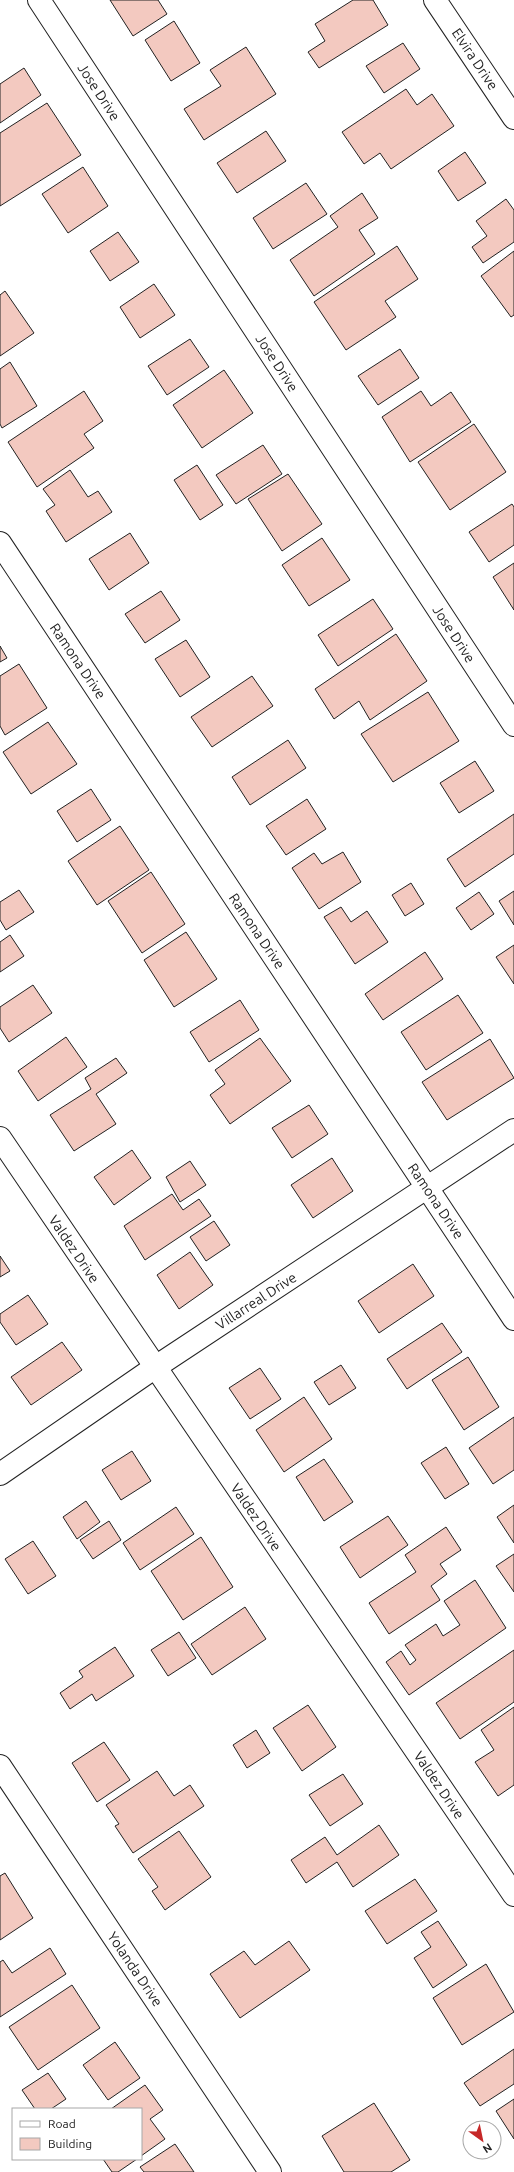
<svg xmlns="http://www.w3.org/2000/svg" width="514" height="2172" viewBox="0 0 514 2172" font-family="Ubuntu,sans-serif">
<rect width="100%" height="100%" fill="#fff"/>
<g fill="#f3c9c0" stroke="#222">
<path d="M 110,0 L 158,0 L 167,14 L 133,36 Z"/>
<path d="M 353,0 L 373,0 L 388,25 L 319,68 L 308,52 L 325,41 L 315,24 Z"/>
<path d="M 174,21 L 200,63 L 171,81 L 145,40 Z"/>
<path d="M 403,43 L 420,69 L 384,93 L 366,66 Z"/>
<path d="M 246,47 L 276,94 L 204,140 L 184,109 L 221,86 L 210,70 Z"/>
<path d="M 24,68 L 41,95 L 0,123 L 0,84 Z"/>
<path d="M 406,89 L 417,105 L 432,94 L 454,126 L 391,169 L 380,153 L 364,164 L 342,132 Z"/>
<path d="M 47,103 L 81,155 L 0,206 L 0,133 Z"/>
<path d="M 266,131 L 286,161 L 237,193 L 217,163 Z"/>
<path d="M 465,152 L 486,183 L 458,201 L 438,171 Z"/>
<path d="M 83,167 L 108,206 L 68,233 L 42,194 Z"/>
<path d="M 306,183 L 327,214 L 273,249 L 253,218 Z"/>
<path d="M 362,193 L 378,218 L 359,230 L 375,254 L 314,296 L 290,260 L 338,227 L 330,216 Z"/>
<path d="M 506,199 L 514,210 L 514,242 L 483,263 L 472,247 L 487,236 L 476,221 Z"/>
<path d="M 118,232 L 139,262 L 110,281 L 90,251 Z"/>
<path d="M 397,246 L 418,279 L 385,301 L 396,317 L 346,350 L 314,302 Z"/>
<path d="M 514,251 L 514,315 L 511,317 L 481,276 Z"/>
<path d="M 154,284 L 175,315 L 140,338 L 120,307 Z"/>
<path d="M 5,291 L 34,333 L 0,356 L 0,295 Z"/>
<path d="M 190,339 L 209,367 L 167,395 L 148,366 Z"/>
<path d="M 400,349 L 419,378 L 378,405 L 358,376 Z"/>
<path d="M 10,362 L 37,406 L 2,428 L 0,424 L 0,369 Z"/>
<path d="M 224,370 L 253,413 L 202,448 L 173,405 Z"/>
<path d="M 84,391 L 103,421 L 84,434 L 94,448 L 37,487 L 8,442 Z"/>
<path d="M 421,391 L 431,406 L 451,392 L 471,422 L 410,462 L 382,417 Z"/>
<path d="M 474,424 L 506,472 L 450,510 L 418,462 Z"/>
<path d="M 263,445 L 282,474 L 236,504 L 216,475 Z"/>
<path d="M 197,465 L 223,505 L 200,520 L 174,480 Z"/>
<path d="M 70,470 L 88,497 L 98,491 L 112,512 L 66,542 L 46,511 L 55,505 L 43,489 Z"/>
<path d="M 288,474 L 322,524 L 282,551 L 248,499 Z"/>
<path d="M 512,504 L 514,507 L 514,545 L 489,562 L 469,532 Z"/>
<path d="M 130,533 L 149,563 L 109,590 L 89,559 Z"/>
<path d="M 322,538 L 350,580 L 309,606 L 282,565 Z"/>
<path d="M 514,563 L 514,610 L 493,577 Z"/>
<path d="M 161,591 L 180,620 L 145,643 L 125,614 Z"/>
<path d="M 373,599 L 393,629 L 338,666 L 318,635 Z"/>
<path d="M 396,634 L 427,681 L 370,720 L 359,701 L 334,719 L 315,689 Z"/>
<path d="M 186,640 L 210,677 L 180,697 L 155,659 Z"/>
<path d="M 0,646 L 7,658 L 0,662 Z"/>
<path d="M 19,664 L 47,708 L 5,735 L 0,726 L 0,676 Z"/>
<path d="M 252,676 L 273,706 L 212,747 L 191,717 Z"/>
<path d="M 428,692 L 459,741 L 393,782 L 361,734 Z"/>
<path d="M 48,722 L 77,764 L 31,794 L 3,752 Z"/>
<path d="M 288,740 L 306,768 L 250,805 L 232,777 Z"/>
<path d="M 475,761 L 494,791 L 459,813 L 440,783 Z"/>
<path d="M 91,789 L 111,820 L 77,842 L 57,811 Z"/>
<path d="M 307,799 L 326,829 L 286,855 L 266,826 Z"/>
<path d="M 514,814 L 514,854 L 465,887 L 447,859 Z"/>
<path d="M 120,826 L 149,870 L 97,905 L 68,861 Z"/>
<path d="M 343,852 L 361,882 L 319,909 L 292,868 L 314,853 L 322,864 Z"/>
<path d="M 151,872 L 185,924 L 142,953 L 108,901 Z"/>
<path d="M 411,883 L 424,904 L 405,916 L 392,895 Z"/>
<path d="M 19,890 L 34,912 L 6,930 L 0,920 L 0,902 Z"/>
<path d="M 514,891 L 514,925 L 499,901 Z"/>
<path d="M 479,892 L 494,914 L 471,930 L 456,908 Z"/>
<path d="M 341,907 L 351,922 L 367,911 L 388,942 L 355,964 L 324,917 Z"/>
<path d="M 186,932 L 217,979 L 174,1007 L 144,960 Z"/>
<path d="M 10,935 L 24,956 L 0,972 L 0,942 Z"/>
<path d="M 514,945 L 514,984 L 496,957 Z"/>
<path d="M 425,952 L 443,979 L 383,1020 L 365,994 Z"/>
<path d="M 33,985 L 52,1013 L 9,1042 L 0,1028 L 0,1007 Z"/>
<path d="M 458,995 L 483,1033 L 426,1070 L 401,1032 Z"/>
<path d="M 240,1000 L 259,1030 L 209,1062 L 190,1032 Z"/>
<path d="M 66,1037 L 87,1067 L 38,1101 L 18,1071 Z"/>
<path d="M 260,1038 L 291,1081 L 230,1124 L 210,1095 L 225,1084 L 215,1070 Z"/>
<path d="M 490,1039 L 514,1078 L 447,1120 L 422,1082 Z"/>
<path d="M 116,1058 L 127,1073 L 96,1094 L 116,1124 L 74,1151 L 50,1115 L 91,1089 L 85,1078 Z"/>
<path d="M 309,1105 L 328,1134 L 292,1158 L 272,1128 Z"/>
<path d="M 132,1150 L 151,1178 L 114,1205 L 94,1177 Z"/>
<path d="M 332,1158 L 353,1191 L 313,1218 L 291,1185 Z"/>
<path d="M 190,1161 L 206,1185 L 180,1202 L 166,1177 Z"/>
<path d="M 172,1194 L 183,1210 L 199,1199 L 211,1216 L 145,1260 L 124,1226 Z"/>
<path d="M 214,1221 L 230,1245 L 206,1261 L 190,1237 Z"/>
<path d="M 190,1252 L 213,1285 L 179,1309 L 157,1275 Z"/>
<path d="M 0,1256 L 10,1271 L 0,1277 Z"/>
<path d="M 413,1264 L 434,1296 L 379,1333 L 358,1301 Z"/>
<path d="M 28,1295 L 48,1324 L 16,1345 L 0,1322 L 0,1314 Z"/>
<path d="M 442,1323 L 462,1352 L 407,1389 L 387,1359 Z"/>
<path d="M 62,1342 L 82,1370 L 31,1405 L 11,1377 Z"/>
<path d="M 468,1357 L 499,1407 L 464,1430 L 432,1380 Z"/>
<path d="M 341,1365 L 356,1388 L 329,1405 L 314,1382 Z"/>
<path d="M 260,1368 L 281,1399 L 250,1419 L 229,1388 Z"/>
<path d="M 304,1397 L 332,1439 L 284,1472 L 256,1430 Z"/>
<path d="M 514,1417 L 514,1470 L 493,1484 L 469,1448 Z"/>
<path d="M 446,1447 L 469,1484 L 445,1499 L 421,1463 Z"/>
<path d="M 132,1451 L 151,1481 L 121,1500 L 102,1470 Z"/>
<path d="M 324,1459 L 353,1502 L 324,1521 L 296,1477 Z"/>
<path d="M 86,1501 L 100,1522 L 77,1539 L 63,1517 Z"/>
<path d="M 514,1505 L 514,1543 L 497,1517 Z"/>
<path d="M 176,1507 L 194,1534 L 140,1570 L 123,1543 Z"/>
<path d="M 388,1516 L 408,1545 L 360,1578 L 340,1547 Z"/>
<path d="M 109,1521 L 121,1540 L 93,1559 L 80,1540 Z"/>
<path d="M 446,1527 L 461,1550 L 440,1564 L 447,1574 L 431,1586 L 440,1600 L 389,1634 L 369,1603 L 416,1572 L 405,1555 Z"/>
<path d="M 201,1537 L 233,1587 L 183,1620 L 151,1571 Z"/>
<path d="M 33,1541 L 56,1576 L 28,1594 L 5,1559 Z"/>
<path d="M 514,1554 L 514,1592 L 496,1566 Z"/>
<path d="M 475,1580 L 506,1628 L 409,1695 L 386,1662 L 401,1651 L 410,1665 L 416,1660 L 405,1645 L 436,1624 L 443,1636 L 460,1625 L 444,1601 Z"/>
<path d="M 245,1607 L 266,1639 L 212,1675 L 191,1644 Z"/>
<path d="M 179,1632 L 196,1658 L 168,1676 L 151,1650 Z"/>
<path d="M 115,1647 L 134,1676 L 96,1701 L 92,1694 L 70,1709 L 60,1693 L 83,1677 L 79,1671 Z"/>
<path d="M 514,1650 L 514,1702 L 460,1739 L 436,1703 Z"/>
<path d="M 308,1705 L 336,1747 L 302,1771 L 273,1728 Z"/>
<path d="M 514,1707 L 514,1785 L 498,1796 L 475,1762 L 494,1750 L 481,1730 Z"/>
<path d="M 256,1730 L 270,1753 L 247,1768 L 233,1745 Z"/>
<path d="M 104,1742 L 130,1780 L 97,1802 L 72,1763 Z"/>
<path d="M 157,1771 L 174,1796 L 190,1785 L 204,1806 L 133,1853 L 115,1826 L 119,1824 L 106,1805 Z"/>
<path d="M 343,1774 L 363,1804 L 330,1826 L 309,1795 Z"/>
<path d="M 379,1825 L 399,1855 L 353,1887 L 337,1862 L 306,1883 L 291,1860 L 325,1837 L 337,1855 Z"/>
<path d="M 179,1831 L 211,1877 L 165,1910 L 152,1891 L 158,1887 L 138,1859 Z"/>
<path d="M 5,1873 L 33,1918 L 0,1940 L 0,1876 Z"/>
<path d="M 415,1879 L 437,1911 L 387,1944 L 365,1911 Z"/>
<path d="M 438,1921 L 467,1965 L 433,1988 L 414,1958 L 431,1947 L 421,1932 Z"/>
<path d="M 289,1941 L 310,1970 L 240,2018 L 210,1974 L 244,1951 L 255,1965 Z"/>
<path d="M 50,1948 L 66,1974 L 0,2017 L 0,1962 L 3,1960 L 12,1973 Z"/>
<path d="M 486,1964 L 514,2012 L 462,2045 L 433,1998 Z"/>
<path d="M 72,1985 L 100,2028 L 38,2070 L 9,2027 Z"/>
<path d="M 115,2042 L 140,2078 L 108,2100 L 83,2065 Z"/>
<path d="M 514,2049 L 514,2084 L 480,2106 L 464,2083 Z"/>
<path d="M 48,2073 L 66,2099 L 51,2109 L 35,2109 L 22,2090 Z"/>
<path d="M 145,2085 L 163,2110 L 150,2119 L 165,2139 L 141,2156 L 141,2109 L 111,2109 Z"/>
<path d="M 514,2099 L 514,2139 L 496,2111 Z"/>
<path d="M 374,2103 L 410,2160 L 391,2172 L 344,2172 L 322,2136 Z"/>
<path d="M 175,2144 L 194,2172 L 144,2172 L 140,2167 Z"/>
<path d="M 103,2159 L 137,2159 L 118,2172 L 112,2172 Z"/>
</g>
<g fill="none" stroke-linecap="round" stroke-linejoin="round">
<defs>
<g id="minor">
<path d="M 39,0 L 514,725"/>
<path d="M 435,0 L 514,118"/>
<path d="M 0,543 L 514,1319"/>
<path d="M 0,1138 L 514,1895"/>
<path d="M 0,1474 L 154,1368 L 514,1130"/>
<path d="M 0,1766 L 270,2172"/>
</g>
</defs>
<use href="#minor" stroke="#222" stroke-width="24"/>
<use href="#minor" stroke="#fff" stroke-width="22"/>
</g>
<g text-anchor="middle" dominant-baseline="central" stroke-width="3" stroke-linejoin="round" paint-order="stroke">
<g font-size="14" fill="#222" stroke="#fff">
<text transform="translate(475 59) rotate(56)">Elvira Drive</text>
<text transform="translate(99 92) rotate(57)">Jose Drive</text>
<text transform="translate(277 363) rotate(57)">Jose Drive</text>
<text transform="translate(454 634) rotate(57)">Jose Drive</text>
<text transform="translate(78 661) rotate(56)">Ramona Drive</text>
<text transform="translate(257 931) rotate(56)">Ramona Drive</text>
<text transform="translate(436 1201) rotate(56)">Ramona Drive</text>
<text transform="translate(74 1249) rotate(56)">Valdez Drive</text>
<text transform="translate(256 1301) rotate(-33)">Villarreal Drive</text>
<text transform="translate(256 1517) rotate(56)">Valdez Drive</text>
<text transform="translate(439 1785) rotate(56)">Valdez Drive</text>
<text transform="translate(135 1969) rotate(56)">Yolanda Drive</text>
</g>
</g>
<rect x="12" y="2108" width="130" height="52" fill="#ffffff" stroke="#a7a7a7"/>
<rect x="20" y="2121" width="20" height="6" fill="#ffffff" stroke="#a7a7a7"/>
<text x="48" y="2128" font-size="12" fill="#222222">Road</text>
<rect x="20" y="2138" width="20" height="12" fill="#f3c9c0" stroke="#a7a7a7"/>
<text x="48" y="2148" font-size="12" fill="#222222">Building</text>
<g transform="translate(482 2140) rotate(147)"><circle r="19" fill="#ffffff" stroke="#a7a7a7"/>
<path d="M0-3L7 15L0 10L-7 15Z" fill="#c62828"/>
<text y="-6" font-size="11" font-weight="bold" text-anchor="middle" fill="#222222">N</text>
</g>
</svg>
